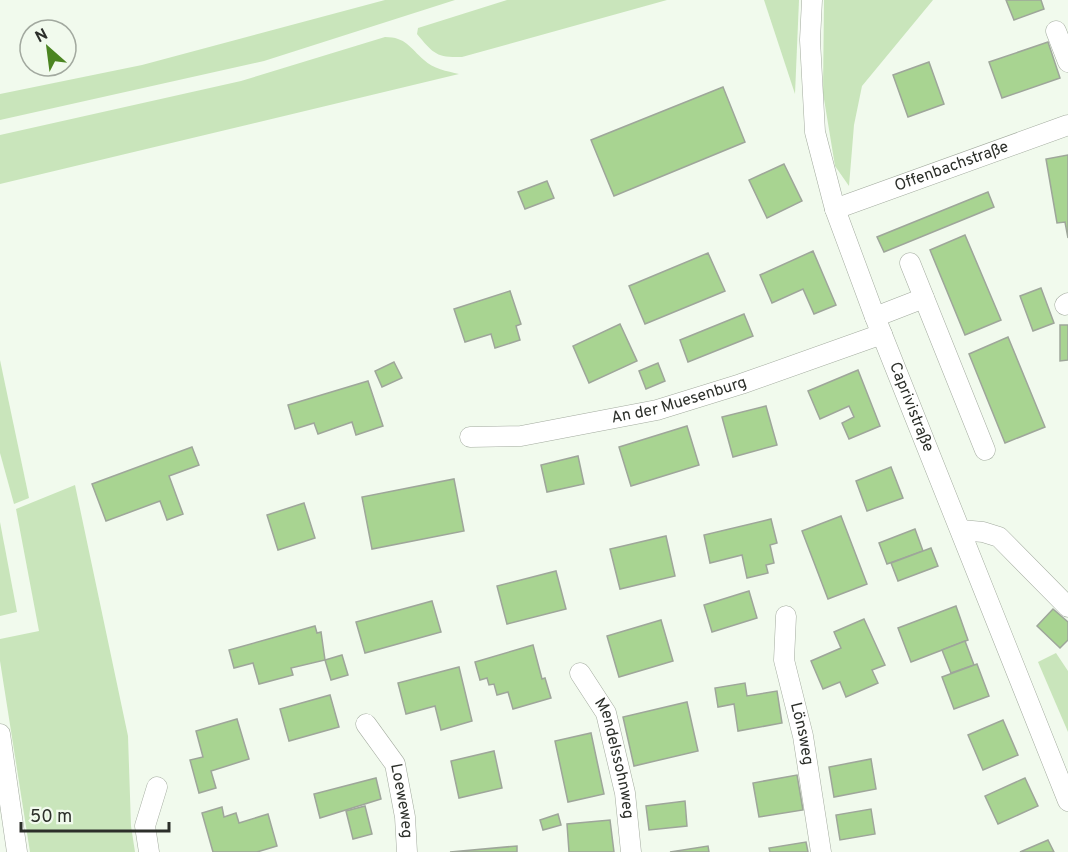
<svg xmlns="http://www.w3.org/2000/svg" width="1068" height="852" viewBox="0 0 1068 852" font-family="Overpass,sans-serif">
<rect width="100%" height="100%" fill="#f1faed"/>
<g fill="#c9e5bb">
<path d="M 385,0 L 455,0 L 264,61 L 0,120 L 0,94 L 142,65 Z"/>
<path d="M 507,0 L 667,0 L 462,57 C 436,58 433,53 417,34 L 418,28 Z"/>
<path d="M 764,0 L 799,0 L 795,94 Z"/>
<path d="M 824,0 L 933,0 L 862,86 L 854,125 L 849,186 L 835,166 L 823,93 Z"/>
<path d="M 385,37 C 406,37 410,48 424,60 C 433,69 447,71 459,74 L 0,184 L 0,135 L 241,81 Z"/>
<path d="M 0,360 L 29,498 L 14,504 L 0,453 Z"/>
<path d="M 75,485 L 128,736 L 131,826 L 135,852 L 30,852 L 0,661 L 0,639 L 39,631 L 16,509 Z"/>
<path d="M 0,522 L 17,612 L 0,616 Z"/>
<path d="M 1056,653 L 1068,671 L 1068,732 L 1038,662 Z"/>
</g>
<g fill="#a8d491" stroke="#9ea69a" stroke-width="1.5">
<path d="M 1006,0 L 1041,0 L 1044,9 L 1014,20 Z"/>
<path d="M 1048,42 L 1060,78 L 1002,98 L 989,62 Z"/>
<path d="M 929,62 L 944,104 L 908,117 L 893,75 Z"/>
<path d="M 723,87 L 745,142 L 614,196 L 591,140 Z"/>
<path d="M 1068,155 L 1068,238 L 1065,222 L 1057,223 L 1046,159 Z"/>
<path d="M 784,164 L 802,201 L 767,218 L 749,180 Z"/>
<path d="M 547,181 L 554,198 L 525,209 L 518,192 Z"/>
<path d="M 988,192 L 994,207 L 884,252 L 877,237 Z"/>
<path d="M 965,235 L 1001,320 L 965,335 L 930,250 Z"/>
<path d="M 813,251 L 836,305 L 814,314 L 803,289 L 772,303 L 760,275 Z"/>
<path d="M 708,253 L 725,291 L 645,324 L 629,286 Z"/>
<path d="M 1041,288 L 1054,323 L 1033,331 L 1020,296 Z"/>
<path d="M 510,291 L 521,324 L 516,326 L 520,340 L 495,348 L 491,334 L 465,342 L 454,309 Z"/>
<path d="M 744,314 L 753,336 L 688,362 L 680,340 Z"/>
<path d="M 620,324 L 637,361 L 589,383 L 573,346 Z"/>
<path d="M 1060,325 L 1068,325 L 1068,360 L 1060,361 Z"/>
<path d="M 1008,337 L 1045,427 L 1005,443 L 969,354 Z"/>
<path d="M 394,362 L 402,378 L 382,387 L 375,371 Z"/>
<path d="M 658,363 L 665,381 L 646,389 L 639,371 Z"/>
<path d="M 858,370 L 880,426 L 849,439 L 842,423 L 854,417 L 849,406 L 820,419 L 808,391 Z"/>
<path d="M 368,381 L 383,426 L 356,435 L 352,422 L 318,434 L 314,423 L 295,429 L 288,405 Z"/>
<path d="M 766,406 L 777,445 L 733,457 L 722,417 Z"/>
<path d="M 687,426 L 699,465 L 631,486 L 619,447 Z"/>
<path d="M 192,447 L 199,465 L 169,476 L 183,514 L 167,520 L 160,501 L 106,521 L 92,484 Z"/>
<path d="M 578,456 L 584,484 L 547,492 L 541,465 Z"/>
<path d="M 891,467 L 903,498 L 867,511 L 856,481 Z"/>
<path d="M 454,479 L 464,531 L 372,549 L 362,497 Z"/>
<path d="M 304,503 L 315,538 L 278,550 L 267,515 Z"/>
<path d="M 841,516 L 867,584 L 828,599 L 802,531 Z"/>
<path d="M 771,519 L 777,543 L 770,545 L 774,563 L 766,565 L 768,573 L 747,578 L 742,555 L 710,563 L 704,535 Z"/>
<path d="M 915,529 L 923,551 L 887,564 L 879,543 Z"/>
<path d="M 666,536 L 675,576 L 620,589 L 610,549 Z"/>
<path d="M 931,548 L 938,566 L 898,581 L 891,563 Z"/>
<path d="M 556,571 L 566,609 L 507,624 L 497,586 Z"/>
<path d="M 749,591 L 757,618 L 712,632 L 704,605 Z"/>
<path d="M 432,601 L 441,632 L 365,653 L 356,622 Z"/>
<path d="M 956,606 L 968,640 L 911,662 L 898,628 Z"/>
<path d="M 1053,609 L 1068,622 L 1068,640 L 1060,648 L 1037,626 Z"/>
<path d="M 864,619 L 885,665 L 872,670 L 878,683 L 846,697 L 840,682 L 823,689 L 811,661 L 841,648 L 834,632 Z"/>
<path d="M 661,620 L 673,661 L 619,677 L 607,636 Z"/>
<path d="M 315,626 L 317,633 L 321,632 L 325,660 L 291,668 L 293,675 L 259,684 L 253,663 L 234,668 L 229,650 Z"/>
<path d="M 965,641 L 974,665 L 951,673 L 942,650 Z"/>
<path d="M 533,645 L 542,679 L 545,678 L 551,698 L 513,709 L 508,692 L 497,695 L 494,684 L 489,685 L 487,678 L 480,680 L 475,662 Z"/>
<path d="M 342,655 L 348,675 L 331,680 L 325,660 Z"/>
<path d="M 977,664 L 989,696 L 954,709 L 942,677 Z"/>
<path d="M 459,667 L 472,721 L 441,730 L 435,706 L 406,714 L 398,683 Z"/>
<path d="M 745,683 L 747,696 L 777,691 L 782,723 L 738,731 L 734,704 L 718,707 L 715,688 Z"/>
<path d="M 330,695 L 339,727 L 289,741 L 280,709 Z"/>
<path d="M 687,702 L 698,751 L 634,766 L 623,717 Z"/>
<path d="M 237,719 L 249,759 L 211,771 L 216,788 L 199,793 L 190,760 L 203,757 L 196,731 Z"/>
<path d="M 1003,720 L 1018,755 L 983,770 L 968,735 Z"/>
<path d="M 591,733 L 604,794 L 568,802 L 555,741 Z"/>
<path d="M 494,751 L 502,788 L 459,798 L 451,761 Z"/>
<path d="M 871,759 L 876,789 L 834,797 L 829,767 Z"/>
<path d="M 797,775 L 803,810 L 759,817 L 753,783 Z"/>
<path d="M 376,778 L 381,799 L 320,818 L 314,794 Z"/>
<path d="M 1025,778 L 1038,806 L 998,824 L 985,796 Z"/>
<path d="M 685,801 L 687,826 L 649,830 L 646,806 Z"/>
<path d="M 365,806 L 372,834 L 353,839 L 346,811 Z"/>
<path d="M 222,807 L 224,817 L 236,813 L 239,823 L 268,814 L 277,846 L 257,852 L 213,852 L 202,813 Z"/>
<path d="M 871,809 L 875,834 L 840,840 L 836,815 Z"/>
<path d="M 558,814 L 561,825 L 543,830 L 540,820 Z"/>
<path d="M 610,820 L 614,852 L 569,852 L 567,824 Z"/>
<path d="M 1048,840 L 1054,852 L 1020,852 Z"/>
<path d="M 806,842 L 808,852 L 770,852 L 769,848 Z"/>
<path d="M 517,846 L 517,852 L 450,852 Z"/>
<path d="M 708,846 L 709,852 L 670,852 Z"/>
</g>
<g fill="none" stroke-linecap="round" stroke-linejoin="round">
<defs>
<g id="minor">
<path id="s1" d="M 812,0 L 810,40 L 815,132 L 835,209 L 875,317 L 1068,801"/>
<path d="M 1056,31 L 1068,62"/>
<path id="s2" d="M 835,209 L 1068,125"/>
<path d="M 910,263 L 985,450"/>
<path d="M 1065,305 L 1068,303"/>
<path d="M 875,317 L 924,298"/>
<path id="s3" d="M 470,437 L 521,436 L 657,410 L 741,384 L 882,334"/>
<path d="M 961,530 L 983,532 L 999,537 L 1068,607"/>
<path id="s4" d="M 786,616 L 784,660 L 803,736 L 821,852"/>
<path id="s5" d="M 580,673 L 606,713 L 625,793 L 631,852"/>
<path id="s6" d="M 366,724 L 395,764 L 405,817 L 407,852"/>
<path d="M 0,734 L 17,852"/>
<path d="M 149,852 L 145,826 L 157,787"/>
</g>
</defs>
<use href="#minor" stroke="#a3ab9f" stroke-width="21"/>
<use href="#minor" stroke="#fff" stroke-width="20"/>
</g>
<g text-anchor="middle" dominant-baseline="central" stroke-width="6" stroke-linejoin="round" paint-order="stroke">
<g font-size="16" fill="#2c2f2a" stroke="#f1faed">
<text stroke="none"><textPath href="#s2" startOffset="124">Offenbachstraße</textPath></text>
<text stroke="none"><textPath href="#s3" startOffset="213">An der Muesenburg</textPath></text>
<text stroke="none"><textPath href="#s1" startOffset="424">Caprivistraße</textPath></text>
<text stroke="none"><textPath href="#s4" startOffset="120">Lönsweg</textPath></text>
<text stroke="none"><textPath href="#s5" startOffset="94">Mendelssohnweg</textPath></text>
<text stroke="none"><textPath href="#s6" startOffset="87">Loeweweg</textPath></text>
</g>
</g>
<g transform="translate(48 48) rotate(332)"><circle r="28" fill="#f1faed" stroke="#a2a99f" stroke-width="1.5"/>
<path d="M0-4.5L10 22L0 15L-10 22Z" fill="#4b8521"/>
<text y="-9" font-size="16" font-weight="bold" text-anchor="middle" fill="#2c2f2a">N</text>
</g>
<path d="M21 822v9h148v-9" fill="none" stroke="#2c2f2a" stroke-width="3"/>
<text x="30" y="822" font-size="18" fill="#2c2f2a" stroke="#f1faed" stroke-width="4.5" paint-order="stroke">50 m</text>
</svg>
